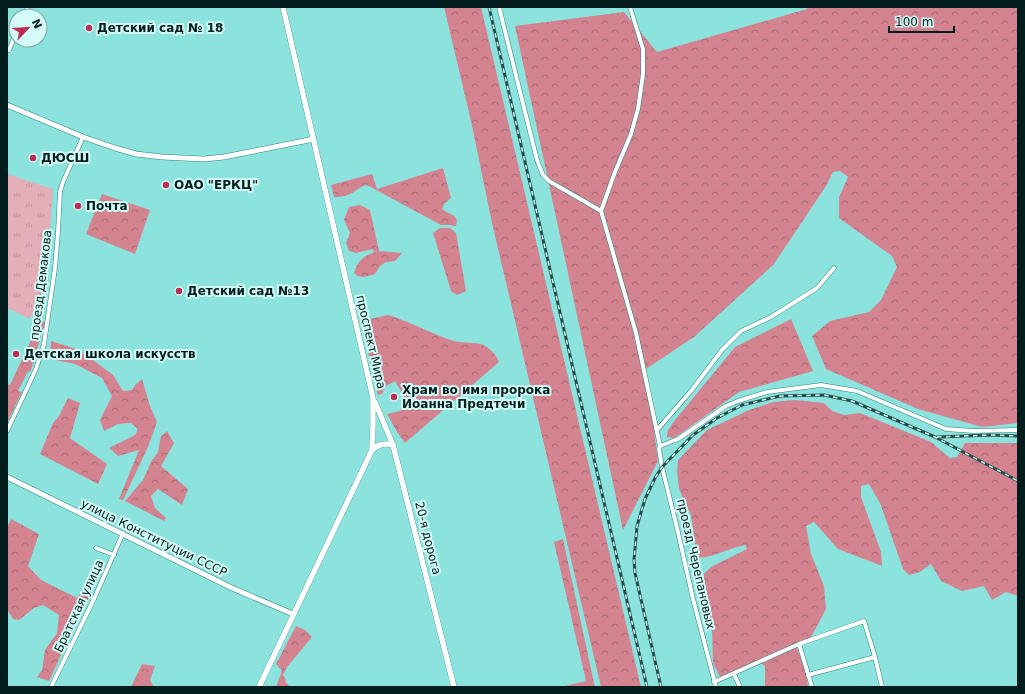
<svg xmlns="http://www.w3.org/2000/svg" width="1025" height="694" viewBox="0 0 1025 694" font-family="'DejaVu Sans',sans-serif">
<defs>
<pattern id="forest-crowns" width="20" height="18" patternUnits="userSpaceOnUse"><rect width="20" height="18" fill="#d48490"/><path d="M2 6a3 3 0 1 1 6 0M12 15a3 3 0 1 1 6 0" fill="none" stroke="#aa6b75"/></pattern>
<pattern id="park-tufts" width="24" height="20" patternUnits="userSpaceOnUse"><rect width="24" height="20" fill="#e3aeb5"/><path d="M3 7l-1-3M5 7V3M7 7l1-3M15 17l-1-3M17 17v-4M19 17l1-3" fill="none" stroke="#c1959b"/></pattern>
</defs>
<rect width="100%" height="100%" fill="#8ce3dd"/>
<g fill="url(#forest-crowns)">
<path d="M 444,7 L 481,7 L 641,687 L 601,687 L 492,223 L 471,121 Z"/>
<path d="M 808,7 L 1018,7 L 1018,423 L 982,427 L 918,409 L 826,369 L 812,336 L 830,321 L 869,312 L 881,300 L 897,267 L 892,256 L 839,218 L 839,197 L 848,177 L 840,171 L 833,172 L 826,186 L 774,264 L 694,337 L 646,369 L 658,461 L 623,530 L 515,26 L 624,12 L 657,52 L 807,9 Z"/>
<path d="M 443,168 L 451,198 L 444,204 L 442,209 C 449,215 460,214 456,226 L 449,225 L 441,225 L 367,185 C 361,186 360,188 355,191 C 349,196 341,197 334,197 L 331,185 L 372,174 L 377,189 Z"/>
<path d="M 102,194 L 150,210 L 135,254 L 86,234 Z"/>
<path d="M 360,205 L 370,210 L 379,251 L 402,253 L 395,261 L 386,262 L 380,266 L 375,274 L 364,277 L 358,276 L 354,273 C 358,260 363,257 374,252 L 373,249 L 356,253 L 349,251 L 346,243 L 350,233 L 344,220 L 349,207 Z"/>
<path d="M 440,228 L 450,228 L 456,233 L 466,291 L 457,295 L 451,291 L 433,233 Z"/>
<path d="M 388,315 C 411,322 432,334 454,341 C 464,344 477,341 485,346 C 492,350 496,355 499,362 L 405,443 L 397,432 L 387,414 L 400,411 L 408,403 L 395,381 L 386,386 L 382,394 L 378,395 L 361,321 Z"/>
<path d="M 791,319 L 813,371 L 739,392 L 680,434 L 673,438 L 667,437 L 668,430 L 675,420 L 735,347 Z"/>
<path d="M 40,321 L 45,322 L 31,370 L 27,373 L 18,391 L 22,392 L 7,423 L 7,384 L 10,385 Z"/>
<path d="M 51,341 L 76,349 L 94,361 L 113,375 L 123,391 L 132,390 L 135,385 L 142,379 L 150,406 L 157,422 L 148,447 L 123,500 L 119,499 L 139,450 L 118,456 L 109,448 L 135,435 L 138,429 L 131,423 L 118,424 L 104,431 L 100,420 L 112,396 L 102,378 L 75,364 L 50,359 Z"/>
<path d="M 68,398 L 80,403 L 70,438 L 107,464 L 98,484 L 40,454 L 53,423 L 59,416 Z"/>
<path d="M 795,400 L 824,403 L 832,411 L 844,415 L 860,413 L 931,442 L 950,458 L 957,457 L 965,443 L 1018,443 L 1018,596 L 1006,592 L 992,600 L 984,586 L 962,591 L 941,581 L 931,564 L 920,572 L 909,575 L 903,569 L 880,503 L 869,484 L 861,486 L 861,497 L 881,552 L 882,566 L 838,549 L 814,522 L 806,526 L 811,554 L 824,586 L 826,609 L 810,639 L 799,644 L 797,648 L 806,671 L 808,687 L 765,687 L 765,666 L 759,662 L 726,678 L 720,677 L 713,663 L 712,628 L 704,590 L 704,574 L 711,567 L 747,549 L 745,545 C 728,548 716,557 697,558 L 691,515 L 679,489 L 677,471 L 678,460 L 707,430 L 749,410 L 773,402 Z"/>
<path d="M 167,431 L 174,443 L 161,466 L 188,489 L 182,505 L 158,489 L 151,496 L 155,508 L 166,518 L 164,521 L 125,501 L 143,480 L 151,462 L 158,452 L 161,436 Z"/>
<path d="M 11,519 L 39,534 L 28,566 L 41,580 L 77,598 L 85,586 L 93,590 L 77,620 L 49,681 L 37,677 L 42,670 L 45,650 L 57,633 L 59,615 L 43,605 L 34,608 L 19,620 L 13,619 L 7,609 L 7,528 Z"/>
<path d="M 563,539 L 594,683 L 595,687 L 560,687 L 586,681 L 554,542 Z"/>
<path d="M 296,626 L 305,630 L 312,637 L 287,667 L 283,675 L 286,680 L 285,682 L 289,685 L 287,687 L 276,687 L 282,671 L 276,664 Z"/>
<path d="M 142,664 L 155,666 L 150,680 L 154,687 L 131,687 Z"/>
</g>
<path fill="url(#park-tufts)" d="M 7,174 L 53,189 L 46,283 L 30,319 L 7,308 Z"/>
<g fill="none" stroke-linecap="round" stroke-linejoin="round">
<defs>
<g id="minor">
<path d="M 499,7 L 537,160 L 543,175 L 549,181 L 601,211 L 636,333 L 660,446 L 659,449 L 662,467 L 677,528 L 693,599 L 716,687"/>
<path d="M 24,16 L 28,7"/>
<path d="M 7,49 L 9,50 L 16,33"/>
<path d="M 601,211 L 615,172 L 631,134 L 638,109 L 643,74 L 643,49 L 630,7"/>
<path d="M 657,430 L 691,391 L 722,350 L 741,331 L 771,317 L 817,288 L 834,268"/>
<path d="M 7,431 L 36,369 L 44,344 L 55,268 L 58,232 L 60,192 L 63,182 L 83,137"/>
<path d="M 660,446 L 678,439 L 726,406 L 738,401 L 767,392 L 821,385 L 857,391 L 946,429 L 973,431 L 1018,430"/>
<path d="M 96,548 L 114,555"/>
<path d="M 799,644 L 812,687"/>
<path d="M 734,674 L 740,687"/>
<path d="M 808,675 L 875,657"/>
<path d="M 714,682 L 799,644 L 864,621 L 875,657 L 882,687"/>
<path d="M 51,687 L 94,599 L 123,533"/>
</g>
<g id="tertiary">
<path d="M 7,105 L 83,137 L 115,148 L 136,154 L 162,157 L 204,159 L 224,157 L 314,139"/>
<path d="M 7,477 L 232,588 L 293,614"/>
</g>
<g id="secondary">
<path d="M 375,402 L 393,445 L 454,687"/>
<path d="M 372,450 C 379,444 384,443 393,445"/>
<path d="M 259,687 L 372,450 L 373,425 L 373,398 L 283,7"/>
</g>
</defs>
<use href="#minor" stroke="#26847f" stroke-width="5"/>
<use href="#tertiary" stroke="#26847f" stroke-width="6"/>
<use href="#secondary" stroke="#26847f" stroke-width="6"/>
<use href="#minor" stroke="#fff" stroke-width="4"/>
<use href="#tertiary" stroke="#fff" stroke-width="5"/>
<use href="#secondary" stroke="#fff" stroke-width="5.5"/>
<defs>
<g id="rail">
<path d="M 489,7 L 647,687"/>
<path d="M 937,437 L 990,435 L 1018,436"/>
<path d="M 661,687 L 635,573 L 634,560 L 637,526 L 645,499 L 655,478 L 662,467 L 693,435 L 717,418 L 742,405 L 780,396 L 824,395 L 852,401 L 935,437 L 1018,481"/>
</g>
</defs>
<use href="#rail" stroke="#234d4b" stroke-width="3"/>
<use href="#rail" stroke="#d3fcf8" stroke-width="1.5" stroke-dasharray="4.5" stroke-linecap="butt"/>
</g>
<g fill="#bc2d55" stroke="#d3fcf8" stroke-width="1.5">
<circle cx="89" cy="28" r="4"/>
<circle cx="33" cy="158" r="4"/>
<circle cx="166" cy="185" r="4"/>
<circle cx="78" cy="206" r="4"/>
<circle cx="179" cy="291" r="4"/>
<circle cx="16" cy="354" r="4"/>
<circle cx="394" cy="397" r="4"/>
</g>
<g text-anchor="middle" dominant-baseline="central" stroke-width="4" stroke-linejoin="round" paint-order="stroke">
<g font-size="12" font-weight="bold" fill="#021d1c" stroke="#d3fcf8" text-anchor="start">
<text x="97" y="28">Детский сад № 18</text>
<text x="41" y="158">ДЮСШ</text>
<text x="174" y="185">ОАО "ЕРКЦ"</text>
<text x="86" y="206">Почта</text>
<text x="187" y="291">Детский сад №13</text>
<text x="24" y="354">Детская школа искусств</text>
<text x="402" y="390">Храм во имя пророка<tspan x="402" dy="14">Иоанна Предтечи</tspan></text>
</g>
<g font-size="12" fill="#021d1c" stroke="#d3fcf8">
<text transform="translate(41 285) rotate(-83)">проезд Демакова</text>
<text transform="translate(371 342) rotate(77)">проспект Мира</text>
<text transform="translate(154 538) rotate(26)">улица Конституции СССР</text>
<text transform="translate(428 538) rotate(76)">20-я дорога</text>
<text transform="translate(696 564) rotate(77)">проезд Черепановых</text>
<text transform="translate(79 606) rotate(-65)">Братская улица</text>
</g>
</g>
<rect width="1025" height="694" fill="none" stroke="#021d1c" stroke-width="16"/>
<g transform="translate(28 28) rotate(65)"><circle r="19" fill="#d3fcf8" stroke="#7fa3a0"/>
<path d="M0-3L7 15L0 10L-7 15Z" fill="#bc2d55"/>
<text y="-6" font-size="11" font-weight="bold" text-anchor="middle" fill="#021d1c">N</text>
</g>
<path d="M889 26v6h65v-6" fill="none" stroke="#021d1c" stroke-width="2"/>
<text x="895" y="26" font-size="12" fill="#021d1c" stroke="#d3fcf8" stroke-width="3" paint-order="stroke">100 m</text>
</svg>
